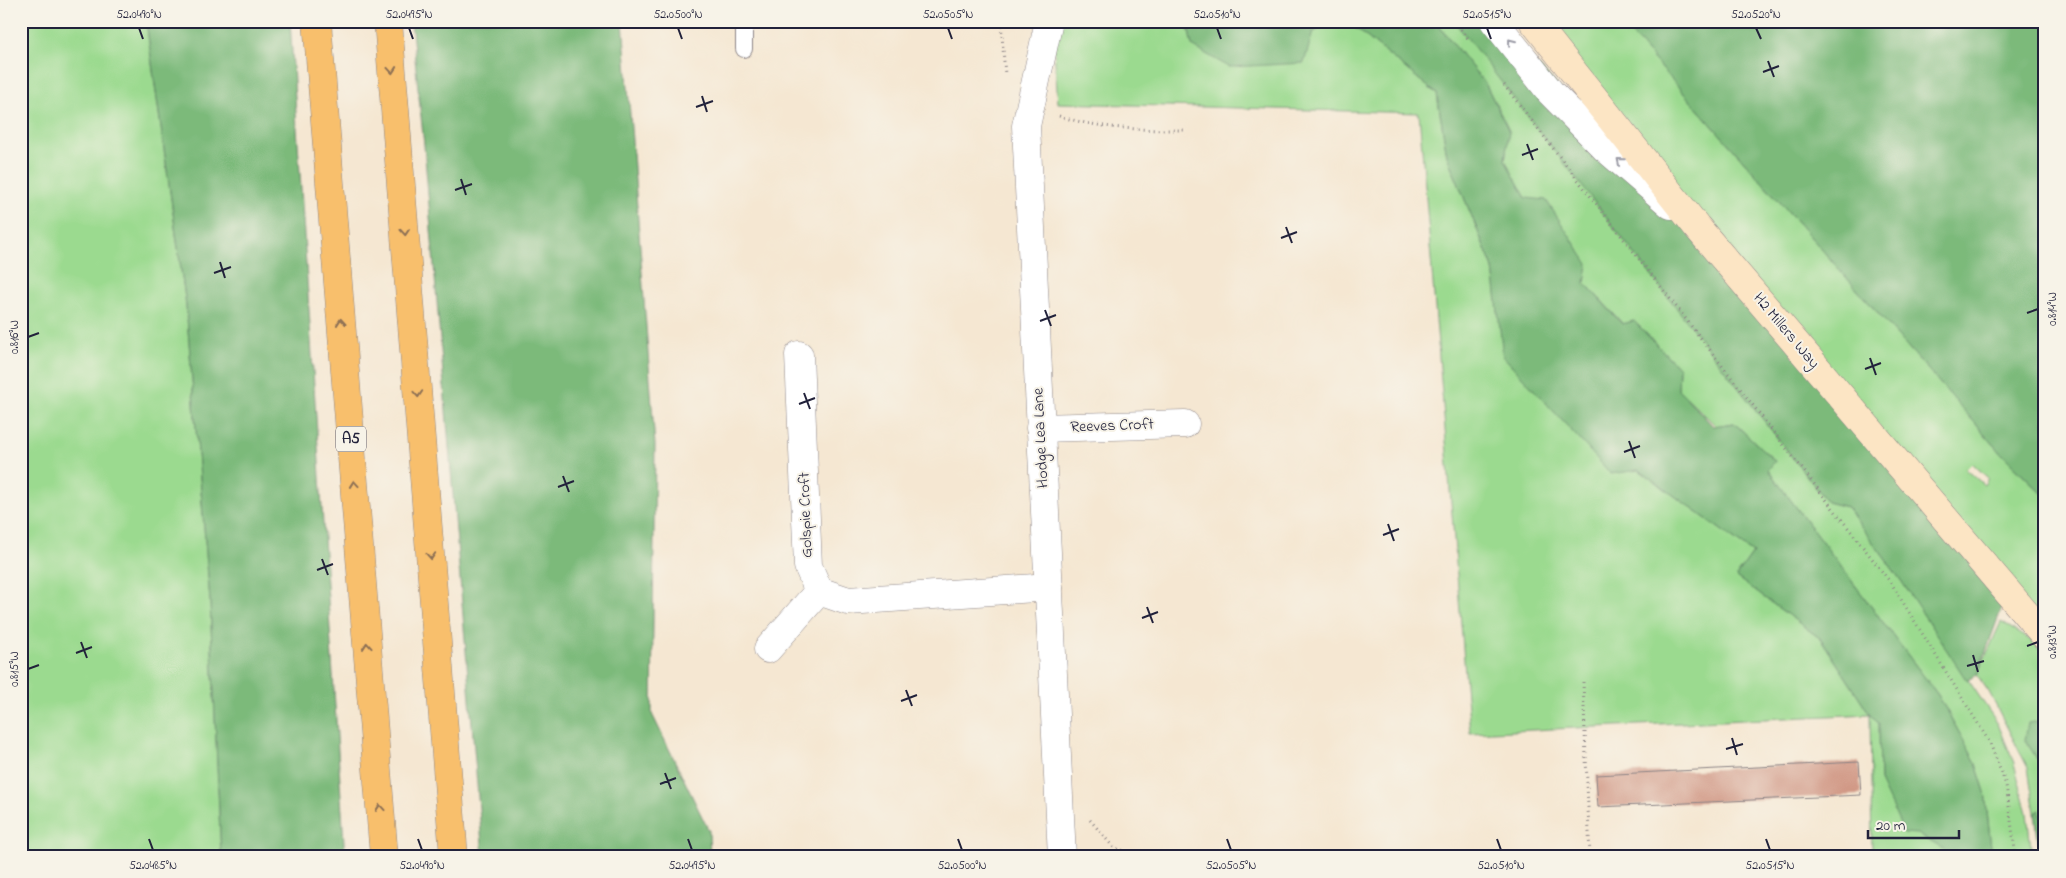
<svg xmlns="http://www.w3.org/2000/svg" width="2066" height="878" viewBox="0 0 2066 878" font-family="'Indie Flower',sans-serif">
<rect width="100%" height="100%" fill="#f7f3e8"/>
<filter id="ink" filterUnits="userSpaceOnUse"><feTurbulence type="fractalNoise" baseFrequency=".02" numOctaves="2"/><feDisplacementMap in="SourceGraphic" scale="10" xChannelSelector="R" yChannelSelector="G"/><feConvolveMatrix kernelMatrix="1 2 1 2 8 2 1 2 1" color-interpolation-filters="sRGB"/></filter>
<filter id="wash" filterUnits="userSpaceOnUse"><feTurbulence type="fractalNoise" baseFrequency=".0096" numOctaves="4" result="noise"/><feDisplacementMap in="SourceGraphic" scale="20" xChannelSelector="R" yChannelSelector="G"/><feGaussianBlur stdDeviation="1.12" result="paint"/><feColorMatrix in="noise" values="0 0 0 0 0 0 0 0 0 0 0 0 0 0 0 0 0 1.4 0 .05"/><feComposite in="paint" operator="in"/></filter>
<g filter="url(#wash)">
<rect width="100%" height="100%" fill="#f5e7d2"/>
<g fill="#9bda8f" stroke="#5e7e65" fill-rule="evenodd">
<path d="M 21,21 L 146,21 L 186,305 L 210,601 L 221,857 L 21,857 Z"/>
<path d="M 1052,21 L 1187,21 L 1192,46 L 1313,32 L 1338,21 L 1347,21 L 1437,94 L 1447,156 L 1493,268 L 1504,356 L 1639,470 L 1753,553 L 1736,577 L 1821,639 L 1870,714 L 1879,724 L 1880,781 L 1917,833 L 1957,857 L 1872,857 L 1870,714 L 1470,733 L 1419,113 L 1058,103 Z"/>
<path d="M 1435,21 L 1455,21 L 1827,502 L 1847,507 L 1900,579 L 1998,724 L 2014,763 L 2027,813 L 2032,857 L 1992,857 L 1985,792 L 1975,761 L 1938,695 L 1768,470 L 1775,461 L 1734,423 L 1716,426 L 1678,389 L 1679,368 L 1634,321 L 1623,324 L 1585,283 L 1526,198 L 1505,160 L 1509,131 L 1486,85 Z"/>
<path d="M 1533,21 L 1620,21 L 2005,457 L 2045,496 L 2045,636 ZM 1972,463 L 1988,478 L 1984,485 L 1966,469 Z"/>
<path d="M 2001,622 L 2045,649 L 2045,724 L 2039,721 L 2025,740 L 2045,771 L 2045,833 L 2040,811 L 2035,813 L 2028,768 L 1989,692 L 1977,675 Z"/>
</g>
<g fill="#7cba7a" stroke="#4f6e5a">
<path d="M 146,21 L 290,21 L 345,857 L 221,857 L 210,601 L 186,305 Z"/>
<path d="M 411,21 L 623,21 L 655,445 L 652,714 L 709,831 L 710,857 L 483,857 L 424,145 Z"/>
<path d="M 1187,21 L 1338,21 L 1313,32 L 1304,63 L 1229,67 L 1192,46 Z"/>
<path d="M 1347,21 L 1435,21 L 1486,85 L 1509,131 L 1505,160 L 1526,198 L 1546,200 L 1588,264 L 1585,283 L 1622,324 L 1634,321 L 1679,368 L 1678,389 L 1713,426 L 1734,423 L 1775,461 L 1768,470 L 1938,695 L 1975,761 L 1985,792 L 1992,857 L 1957,857 L 1917,834 L 1904,833 L 1880,781 L 1879,724 L 1870,714 L 1821,639 L 1736,577 L 1753,553 L 1639,470 L 1611,474 L 1503,356 L 1493,268 L 1447,156 L 1437,94 Z"/>
<path d="M 1454,21 L 1494,21 L 1697,227 L 2007,594 L 1977,675 L 1967,681 L 1900,579 L 1847,507 L 1827,502 Z"/>
<path d="M 1620,21 L 2045,21 L 2045,496 L 2005,457 Z"/>
<path d="M 2040,721 L 2045,724 L 2045,771 L 2025,740 L 2028,723 Z"/>
<path d="M 2040,810 L 2045,833 L 2045,857 L 2040,857 L 2035,813 Z"/>
</g>
<g id="blocks">
<path fill="#d19986" d="M 1859,762 L 1861,795 L 1598,807 L 1596,775 Z"/>
</g>
</g>
<g filter="url(#ink)">
<use href="#blocks" fill-opacity="0" stroke="#8c8486" stroke-width="1"/>
<g fill="none" stroke-linecap="round" stroke-linejoin="round">
<defs>
<path id="lane" d="M 744,49 L 744,21"/>
<g id="street">
<path d="M 1049,21 L 1026,126 L 1062,857"/>
<path d="M 1494,21 L 1551,93 L 1605,148 L 1671,205"/>
<path d="M 799,355 L 808,566 L 819,591 L 848,601 L 1049,587"/>
<path d="M 1040,428 L 1185,424"/>
<path d="M 768,649 L 819,591"/>
</g>
<path id="secondary" d="M 1533,21 L 1697,227 L 2045,636"/>
<g id="highway">
<path d="M 317,21 L 384,857"/>
<path d="M 388,21 L 454,857"/>
</g>
</defs>
<use href="#lane" stroke="#8c8486" stroke-width="18"/>
<use href="#street" stroke="#8c8486" stroke-width="29"/>
<use href="#secondary" stroke="#8c8486" stroke-width="29"/>
<use href="#highway" stroke="#8c8486" stroke-width="29"/>
<g stroke="#8c8486" stroke-width="3" stroke-dasharray="1 4" stroke-linecap="butt">
<path d="M 1001,21 L 1005,75"/>
<path d="M 1455,21 L 1468,39"/>
<path d="M 1504,85 L 1891,583 L 1990,743 L 2006,785 L 2016,857"/>
<path d="M 1059,116 C 1099,129 1142,130 1184,130"/>
<path d="M 1583,682 L 1590,857"/>
<path d="M 1090,820 L 1114,848 L 1148,857"/>
<path d="M 1316,857 L 1321,857"/>
</g>
<use href="#lane" stroke="#fff" stroke-width="16"/>
<use href="#street" stroke="#fff" stroke-width="28"/>
<use href="#secondary" stroke="#fce5c4" stroke-width="28"/>
<use href="#highway" stroke="#f8bf6c" stroke-width="28"/>
</g>
<defs><path id="oneway-chevron" d="M-2-3.5L2.5 0L-2 3.5" fill="none" stroke-width="1.6" stroke-linecap="round" stroke-linejoin="round" transform="scale(1.25)"/></defs>
<g stroke="#9c9ca7">
<use href="#oneway-chevron" transform="translate(1511 42) rotate(-128)"/>
<use href="#oneway-chevron" transform="translate(1620 161) rotate(-140)"/>
</g>
<g stroke="#8d7054">
<use href="#oneway-chevron" transform="translate(392 70) rotate(85)"/>
<use href="#oneway-chevron" transform="translate(405 232) rotate(86)"/>
<use href="#oneway-chevron" transform="translate(341 322) rotate(-95)"/>
<use href="#oneway-chevron" transform="translate(418 394) rotate(86)"/>
<use href="#oneway-chevron" transform="translate(354 484) rotate(-95)"/>
<use href="#oneway-chevron" transform="translate(431 556) rotate(86)"/>
<use href="#oneway-chevron" transform="translate(367 646) rotate(-95)"/>
<use href="#oneway-chevron" transform="translate(380 808) rotate(-95)"/>
</g>
</g>
<path fill="none" stroke="#22223b" stroke-width="2" d="M 139,28 L 143,39M 409,28 L 413,39M 678,28 L 682,39M 948,28 L 952,39M 1217,28 L 1221,39M 1487,28 L 1491,39M 1756,28 L 1761,39M 1768,61 L 1774,77M 1763,72 L 1779,66M 702,96 L 707,112M 696,107 L 713,101M 1527,144 L 1533,160M 1522,155 L 1538,149M 461,179 L 466,195M 455,190 L 472,184M 1286,227 L 1292,243M 1281,238 L 1297,232M 220,262 L 225,278M 214,273 L 231,267M 1045,310 L 1051,326M 2027,313 L 2038,309M 1040,321 L 1056,315M 28,337 L 39,333M 1870,358 L 1876,375M 1865,369 L 1881,363M 804,393 L 810,409M 799,404 L 815,398M 1629,441 L 1635,458M 1624,452 L 1640,446M 563,476 L 569,492M 558,487 L 574,481M 1388,524 L 1394,541M 1383,535 L 1399,529M 322,559 L 328,575M 317,570 L 333,564M 1147,607 L 1153,623M 1142,618 L 1158,612M 81,642 L 87,658M 2027,646 L 2038,642M 76,653 L 92,647M 1973,655 L 1978,672M 1967,666 L 1984,661M 28,669 L 39,665M 906,690 L 912,706M 901,701 L 917,695M 1732,738 L 1737,755M 1726,749 L 1743,744M 665,773 L 671,789M 660,784 L 676,778M 149,839 L 153,850M 418,839 L 422,850M 688,839 L 692,850M 958,839 L 962,850M 1227,839 L 1231,850M 1497,839 L 1501,850M 1766,839 L 1770,850"/>
<g text-anchor="middle" dominant-baseline="central" stroke-width="4" stroke-linejoin="round" paint-order="stroke">
<rect fill="#f7f3e8" stroke="#62616f" stroke-width="1" x="336" y="426.5" width="30" height="25" rx="4"/>
<g font-size="15" font-weight="bold" fill="#22223b">
<text x="351" y="439">A5</text>
</g>
<g font-size="16" fill="#22223b" stroke="#f7f3e8">
<text transform="translate(1786 331) rotate(50)">H2 Millers Way</text>
<text transform="translate(1112 426) rotate(-2)">Reeves Croft</text>
<text transform="translate(1041 438) rotate(-93)">Hodge Lea Lane</text>
<text transform="translate(806 515) rotate(-92)">Golspie Croft</text>
</g>
</g>
<rect width="2066" height="878" fill="none" stroke="#f7f3e8" stroke-width="55"/>
<path d="M1868 830v8h91v-8" fill="none" stroke="#22223b" stroke-width="2.5"/>
<text x="1876" y="830" font-size="15" fill="#22223b" stroke="#f7f3e8" stroke-width="4" paint-order="stroke">20 m</text>
<rect x="28" y="28" width="2010" height="822" fill="none" stroke="#22223b" stroke-width="2"/>
<g font-size="12" text-anchor="middle" fill="#22223b">
<text x="139" y="18">52.0490°N</text>
<text x="409" y="18">52.0495°N</text>
<text x="678" y="18">52.0500°N</text>
<text x="948" y="18">52.0505°N</text>
<text x="1217" y="18">52.0510°N</text>
<text x="1487" y="18">52.0515°N</text>
<text x="1756" y="18">52.0520°N</text>
<text transform="translate(2052 309) rotate(-90)" y="4">0.814°W</text>
<text transform="translate(14 337) rotate(-90)" y="4">0.816°W</text>
<text transform="translate(2052 642) rotate(-90)" y="4">0.813°W</text>
<text transform="translate(14 669) rotate(-90)" y="4">0.815°W</text>
<text x="153" y="869">52.0485°N</text>
<text x="422" y="869">52.0490°N</text>
<text x="692" y="869">52.0495°N</text>
<text x="962" y="869">52.0500°N</text>
<text x="1231" y="869">52.0505°N</text>
<text x="1501" y="869">52.0510°N</text>
<text x="1770" y="869">52.0515°N</text>
</g>
</svg>
